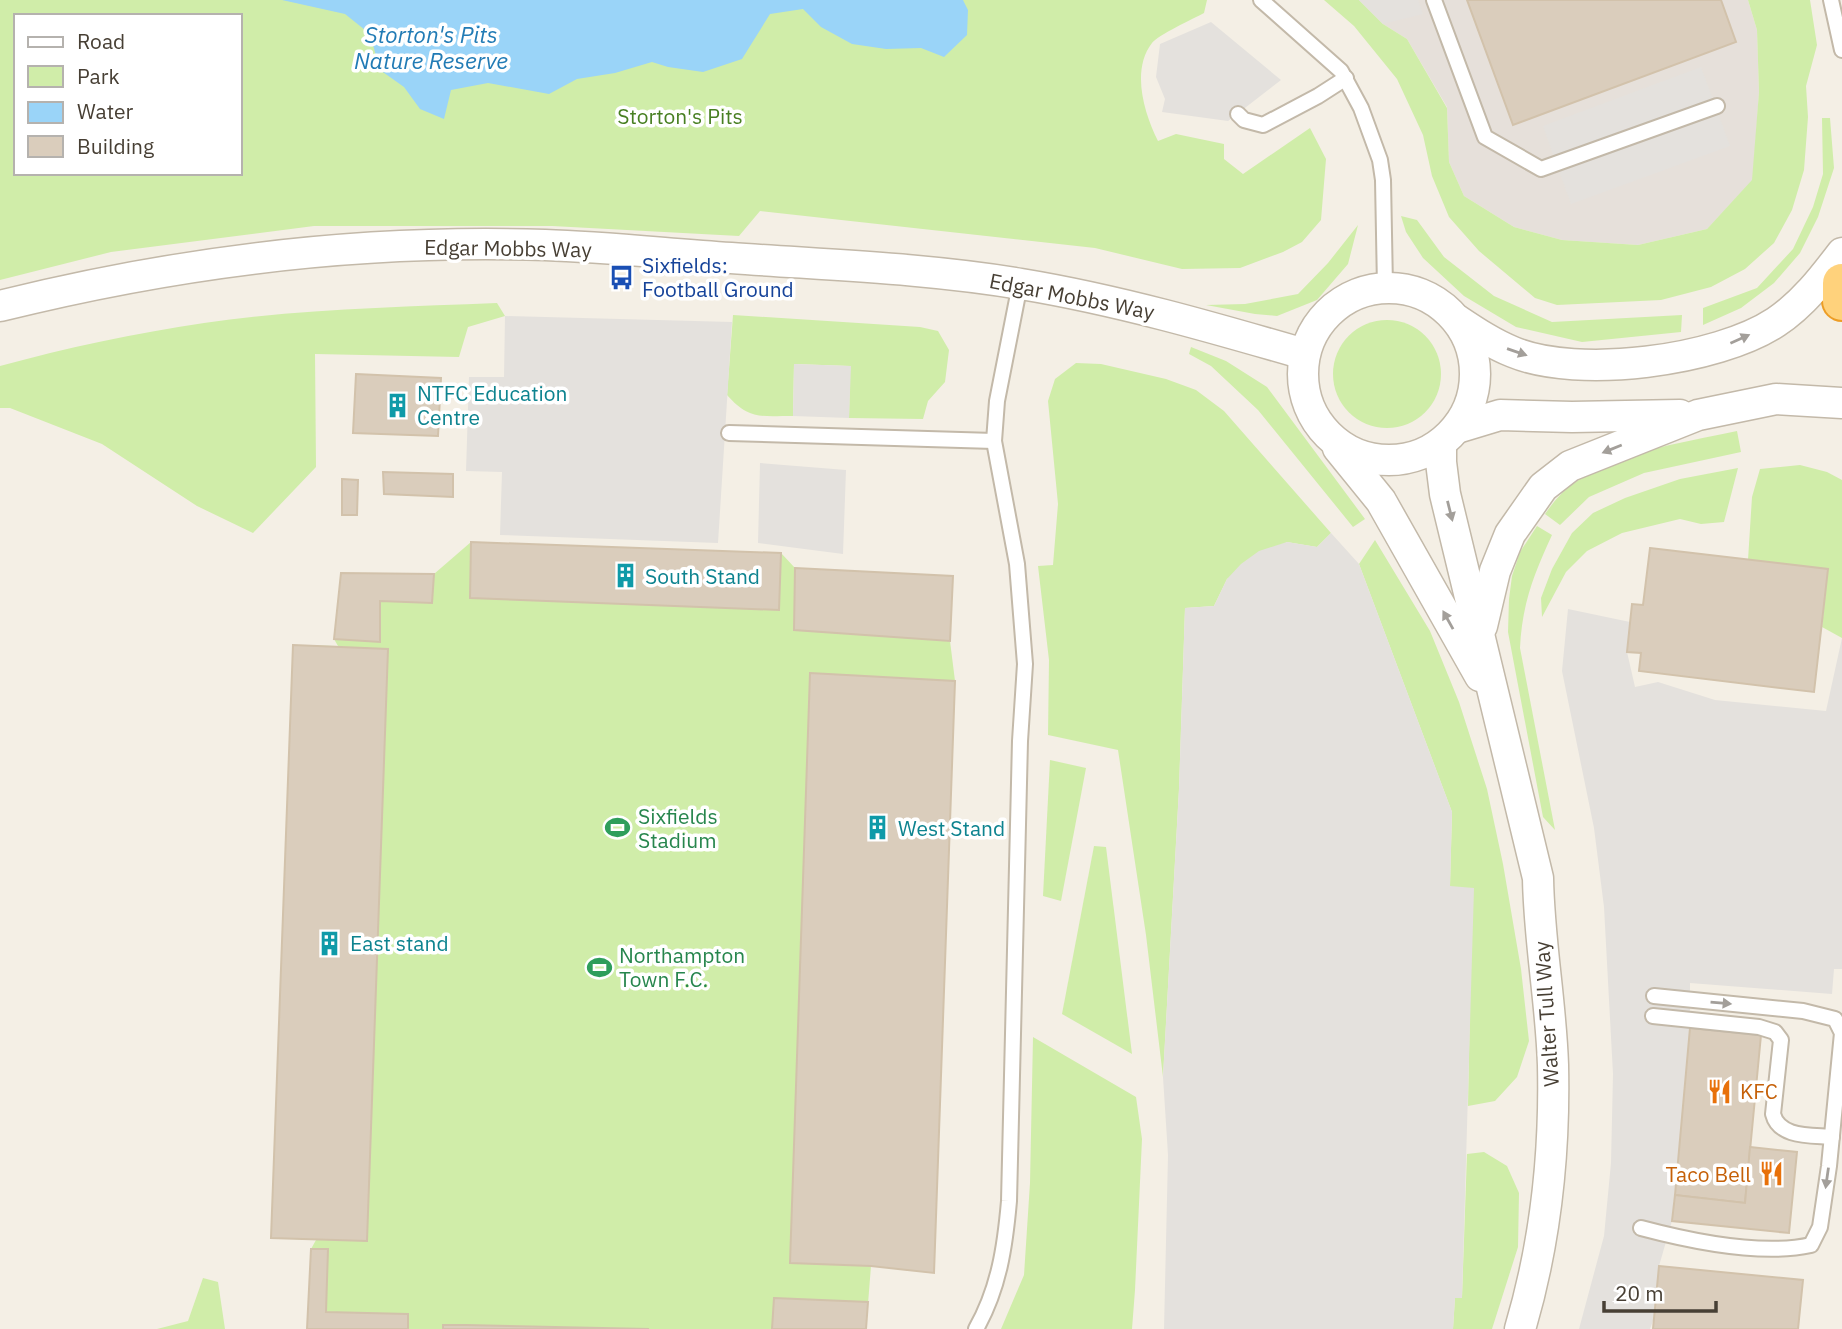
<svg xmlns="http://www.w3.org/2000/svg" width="1842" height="1329" viewBox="0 0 1842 1329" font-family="'IBM Plex Sans',sans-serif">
<rect width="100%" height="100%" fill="#f4efe5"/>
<path fill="#e6e0da" d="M 1359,0 L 1748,0 L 1757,30 L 1759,92 L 1753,180 L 1707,229 L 1638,245 L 1562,240 L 1514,227 L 1464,196 L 1449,162 L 1447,107 L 1407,39 L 1383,24 Z"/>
<g fill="#d0eda9" fill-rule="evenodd">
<path d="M 0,0 L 1207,0 L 1204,13 C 1193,19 1158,35 1152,43 C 1131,70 1144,113 1158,141 L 1176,134 L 1224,144 L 1224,159 L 1243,174 L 1310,128 L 1326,159 L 1321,220 L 1302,242 L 1283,252 L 1240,268 L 1182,269 L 1095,248 L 760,211 L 739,236 L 552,226 L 314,226 L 111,252 L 0,280 ZM 16,16 L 240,16 L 240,173 L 16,173 Z"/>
<path d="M 1324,0 L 1359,0 L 1383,24 L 1407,39 L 1447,108 L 1449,162 L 1464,196 L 1514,227 L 1562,240 L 1638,245 L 1707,229 L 1752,180 L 1759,92 L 1757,30 L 1748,0 L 1810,0 L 1817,45 L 1806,86 L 1808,117 L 1804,170 L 1792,210 L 1774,243 L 1745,269 L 1711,287 L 1661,300 L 1557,305 L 1535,298 L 1479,251 L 1449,217 L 1432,176 L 1423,135 L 1397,79 L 1354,26 Z"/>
<path d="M 1822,118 L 1830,118 L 1834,168 L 1818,217 L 1800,253 L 1774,283 L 1741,308 L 1703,325 L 1703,308 L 1757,288 L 1793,249 L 1813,207 L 1823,174 Z"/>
<path d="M 1401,216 L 1417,220 L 1444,257 L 1494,296 L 1552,322 L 1682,315 L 1681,332 L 1582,342 L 1516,327 L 1464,296 L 1423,258 L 1406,232 Z"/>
<path d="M 1358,225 L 1348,264 L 1317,300 L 1277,316 L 1255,314 L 1206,305 L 1245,304 L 1298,294 L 1328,263 Z"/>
<path d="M 497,303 L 505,316 L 468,327 L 459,357 L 315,354 L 316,467 L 253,533 L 197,506 L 102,444 L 10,408 L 0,408 L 0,366 C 66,348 136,333 204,323 C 300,309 400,307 497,303 Z"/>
<path d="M 733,315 L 920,327 L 938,331 L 949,350 L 945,382 L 928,401 L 923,419 L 849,418 L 850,366 L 794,364 L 793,416 C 761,416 749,420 727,395 Z"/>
<circle cx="1387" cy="374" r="54"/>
<path d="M 1191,347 L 1226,361 L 1267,387 L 1365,519 L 1353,527 L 1258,410 L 1211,366 L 1189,354 Z"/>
<path d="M 1076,363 L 1101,364 L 1166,379 L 1196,390 L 1224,411 L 1331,533 L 1317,547 L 1287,542 L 1227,579 L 1214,606 L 1185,608 L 1179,789 L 1163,1077 L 1146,935 L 1118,750 L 1048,735 L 1049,660 L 1038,566 L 1053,565 L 1058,504 L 1048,401 L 1055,379 Z"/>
<path d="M 1737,431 L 1741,452 L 1644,473 L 1589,497 L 1560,525 L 1545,514 C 1550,507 1556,499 1562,493 C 1606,453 1681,443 1737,431 Z"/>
<path d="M 1800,465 L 1827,472 L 1842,480 L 1842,638 L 1822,627 L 1828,569 L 1748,560 L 1752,497 L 1760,469 Z"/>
<path d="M 1738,468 L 1724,522 L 1701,524 L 1680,519 L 1622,533 L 1587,551 L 1566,572 L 1542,617 L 1541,598 L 1552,569 L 1572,533 L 1593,513 L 1625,498 L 1680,479 Z"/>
<path d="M 1537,526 L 1552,535 C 1534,574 1522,604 1520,648 L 1555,830 L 1543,817 L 1508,632 L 1509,599 L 1512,576 L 1520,552 Z"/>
<path d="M 1375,540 L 1430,631 L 1459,702 L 1487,789 L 1503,864 L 1521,969 L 1529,1041 L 1517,1077 L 1495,1101 L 1468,1106 L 1470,1002 L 1450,886 L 1452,812 L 1359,564 Z"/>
<path d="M 471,542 L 781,553 L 795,568 L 953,576 L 950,641 L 955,681 L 934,1273 L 871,1266 L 866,1329 L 307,1329 L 311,1249 L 316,1240 L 271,1238 L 293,645 L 338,646 L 334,639 L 341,573 L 434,574 Z"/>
<path d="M 1050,760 L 1086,768 L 1061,901 L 1043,896 Z"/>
<path d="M 1094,846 L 1106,847 L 1132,1054 L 1062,1014 Z"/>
<path d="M 1033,1037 L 1136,1097 L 1142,1139 L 1135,1290 L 1132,1329 L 1001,1329 L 1024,1275 L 1030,1183 Z"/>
<path d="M 1484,1152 L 1507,1166 L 1519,1193 L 1518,1247 L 1492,1329 L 1453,1329 L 1455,1297 L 1462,1297 L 1467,1154 Z"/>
<path d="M 203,1278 L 218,1282 L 225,1329 L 157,1329 L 188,1321 Z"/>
</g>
<g fill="#e4e1dd">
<path d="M 1359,0 L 1418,0 L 1423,14 L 1383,24 Z"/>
<path d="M 1211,22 L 1281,80 L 1228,121 L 1162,112 L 1165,99 L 1156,77 L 1160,44 Z"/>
<path d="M 1701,67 L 1730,146 L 1571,204 L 1543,126 Z"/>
<path d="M 505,316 L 732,322 L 718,543 L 500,535 L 502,472 L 466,471 L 469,377 L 504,377 Z"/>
<path d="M 794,364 L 851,366 L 849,418 L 793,416 Z"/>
<path d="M 760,463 L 846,470 L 843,554 L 758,543 Z"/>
<path d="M 1331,533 L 1359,564 L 1452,812 L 1450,886 L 1474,888 L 1462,1298 L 1455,1298 L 1453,1329 L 1164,1329 L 1168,1155 L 1163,1077 L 1179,789 L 1185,608 L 1214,606 L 1227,579 L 1241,564 L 1259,551 L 1287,542 L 1317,547 Z"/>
<path d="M 1568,609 L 1630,622 L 1627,652 L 1635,687 L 1658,682 L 1715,700 L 1826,711 L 1842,638 L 1842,969 L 1834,969 L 1832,994 L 1690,983 L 1690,1028 L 1672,1221 L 1659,1266 L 1654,1318 L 1650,1329 L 1579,1329 L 1604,1236 L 1611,1163 L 1613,1074 L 1604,907 L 1594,828 L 1562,671 Z"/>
</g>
<path fill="#9ad4f8" d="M 282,0 L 963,0 L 968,10 L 967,35 L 944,57 L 921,48 L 886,49 L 852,44 L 821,27 L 803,9 L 770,14 L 742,59 L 703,72 L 668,67 L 652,62 L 615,73 L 577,79 L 549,94 L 488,83 L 451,90 L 444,119 L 420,109 L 404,87 L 380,70 L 370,34 L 345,14 Z"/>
<g fill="#dacdbc" stroke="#d2c2ab" stroke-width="2">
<path d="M 1467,0 L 1721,0 L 1736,42 L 1513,125 Z"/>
<path d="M 356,374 L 441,378 L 438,436 L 353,433 Z"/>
<path d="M 383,472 L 453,474 L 453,497 L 384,494 Z"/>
<path d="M 342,479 L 358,480 L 357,515 L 342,515 Z"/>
<path d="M 471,542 L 781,553 L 779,610 L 470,598 Z"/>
<path d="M 1650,548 L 1828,569 L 1814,692 L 1639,671 L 1641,653 L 1627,652 L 1632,604 L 1643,605 Z"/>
<path d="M 795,568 L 953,576 L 950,641 L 794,630 Z"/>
<path d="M 341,573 L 434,574 L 432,603 L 380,601 L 380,642 L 334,639 Z"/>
<path d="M 293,645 L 388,649 L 367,1241 L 271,1238 Z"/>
<path d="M 810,673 L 955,681 L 934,1273 L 871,1266 L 790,1263 Z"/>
<path d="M 1690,1028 L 1761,1035 L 1745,1203 L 1675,1195 Z"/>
<path d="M 1750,1147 L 1797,1152 L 1789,1233 L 1672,1221 L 1675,1195 L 1745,1203 Z"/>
<path d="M 311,1249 L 328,1249 L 326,1312 L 408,1314 L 408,1329 L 307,1329 Z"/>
<path d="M 1659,1266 L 1803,1280 L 1798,1329 L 1653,1329 Z"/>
<path d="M 774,1298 L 868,1302 L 866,1329 L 772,1329 Z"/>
<path d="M 443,1325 L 466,1325 L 649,1329 L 443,1329 Z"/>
</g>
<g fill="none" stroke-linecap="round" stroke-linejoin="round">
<defs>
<g id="service">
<path d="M 1261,0 L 1341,71 L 1361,108 L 1380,160 L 1383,180 L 1385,287"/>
<path d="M 1434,0 L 1485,137 L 1541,169 L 1717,106"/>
<path d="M 1831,0 L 1842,50"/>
<path d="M 1238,114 L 1244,120 L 1263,125 L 1318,96 L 1346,78"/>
<path d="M 729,433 L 994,441"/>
<path d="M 1653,1016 L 1759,1027 L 1775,1032 L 1781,1040 L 1773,1114 C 1779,1138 1811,1135 1832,1137"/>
<path d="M 1641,1228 C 1690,1241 1761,1256 1811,1245 L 1820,1227 L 1829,1166 L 1842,1033 L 1835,1019 L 1803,1011 L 1654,996"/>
<path d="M 976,1329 C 999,1288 1005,1247 1009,1201 L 1020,741 L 1025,664 L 1017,564 L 994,441 L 997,401 L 1020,284"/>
</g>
<g id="minor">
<circle cx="1389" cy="374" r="86"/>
<path d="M 0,306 C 177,262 363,239 545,245 C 607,247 669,254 731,258 C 827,265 926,268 1021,284 C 1118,300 1211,327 1304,354"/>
<path d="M 1457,320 C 1475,332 1493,344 1513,352 C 1578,379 1717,361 1776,322 C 1803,304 1823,278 1842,253"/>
<path d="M 1457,428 L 1500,415 L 1572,417 L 1680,415"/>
<path d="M 1441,444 L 1441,462 L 1445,494 L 1538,878 C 1539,941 1551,1002 1553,1065 C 1555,1153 1545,1245 1520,1329"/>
<path d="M 1338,448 L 1381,501 L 1480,676"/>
<path d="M 1482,626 L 1495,571 L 1510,534 L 1543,487 L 1570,466 L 1698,415 L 1776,399 L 1842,403"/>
</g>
<path id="trunk" d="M 1842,283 L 1842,301"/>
</defs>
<use href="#service" stroke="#c3b9a9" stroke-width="18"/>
<use href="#minor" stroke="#c3b9a9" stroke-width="33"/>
<use href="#trunk" stroke="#ed9d25" stroke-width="42"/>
<use href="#service" stroke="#fff" stroke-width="14"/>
<use href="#minor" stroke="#fff" stroke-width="30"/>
<use href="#trunk" stroke="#ffd27c" stroke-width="38"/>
</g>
<defs><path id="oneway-solid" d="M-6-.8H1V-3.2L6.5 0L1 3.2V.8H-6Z" transform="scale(1.75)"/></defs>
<g fill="#a39f9a">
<use href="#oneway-solid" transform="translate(1740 339) rotate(-24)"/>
<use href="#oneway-solid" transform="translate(1517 352) rotate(19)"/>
<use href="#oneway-solid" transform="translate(1612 449) rotate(158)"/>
<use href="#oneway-solid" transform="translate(1450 511) rotate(76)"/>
<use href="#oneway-solid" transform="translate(1448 620) rotate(-119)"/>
<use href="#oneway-solid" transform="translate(1721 1003) rotate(5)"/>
<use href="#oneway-solid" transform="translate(1827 1178) rotate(98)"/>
</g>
<defs>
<symbol id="bus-bare" viewBox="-9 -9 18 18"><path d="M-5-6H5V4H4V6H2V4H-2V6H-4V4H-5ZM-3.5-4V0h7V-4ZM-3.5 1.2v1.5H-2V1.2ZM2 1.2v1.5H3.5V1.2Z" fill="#1a4fb4" stroke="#fff" stroke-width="2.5" paint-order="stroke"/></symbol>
<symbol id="building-bare" viewBox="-9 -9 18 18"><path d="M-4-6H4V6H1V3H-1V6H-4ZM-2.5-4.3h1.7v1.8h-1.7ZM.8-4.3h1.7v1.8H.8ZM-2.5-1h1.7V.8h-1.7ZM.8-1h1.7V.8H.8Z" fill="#0f9aa8" stroke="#fff" stroke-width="2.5" paint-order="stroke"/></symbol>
<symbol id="stadium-bare" viewBox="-9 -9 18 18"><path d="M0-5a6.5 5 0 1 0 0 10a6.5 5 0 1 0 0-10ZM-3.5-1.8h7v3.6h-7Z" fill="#2e9e5b" stroke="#fff" stroke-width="2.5" paint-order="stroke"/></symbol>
<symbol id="restaurant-bare" viewBox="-9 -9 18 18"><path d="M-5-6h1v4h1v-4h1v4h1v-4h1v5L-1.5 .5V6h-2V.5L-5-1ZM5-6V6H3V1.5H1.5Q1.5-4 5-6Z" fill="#e8710a" stroke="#fff" stroke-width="2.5" paint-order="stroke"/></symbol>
</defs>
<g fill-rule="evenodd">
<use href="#bus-bare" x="604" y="260" width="35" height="35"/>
<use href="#building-bare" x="380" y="388" width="35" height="35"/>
<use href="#building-bare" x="608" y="558" width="35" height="35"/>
<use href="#stadium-bare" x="600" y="810" width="35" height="35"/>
<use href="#building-bare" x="860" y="810" width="35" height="35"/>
<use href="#building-bare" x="312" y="926" width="35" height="35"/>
<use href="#stadium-bare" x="582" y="950" width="35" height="35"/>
<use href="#restaurant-bare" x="1702" y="1074" width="35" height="35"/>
<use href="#restaurant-bare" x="1754" y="1156" width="35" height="35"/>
</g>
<g text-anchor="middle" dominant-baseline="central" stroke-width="7" stroke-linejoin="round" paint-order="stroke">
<g font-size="21" fill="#477f21" stroke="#fff">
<text x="680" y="116">Storton's Pits</text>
</g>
<g font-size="21" fill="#473f34" stroke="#fff">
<text transform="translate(508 248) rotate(1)">Edgar Mobbs Way</text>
<text transform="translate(1072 296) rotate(11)">Edgar Mobbs Way</text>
<text transform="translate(1546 1014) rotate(-94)">Walter Tull Way</text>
</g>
<g font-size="21" fill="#164399" stroke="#fff" text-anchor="start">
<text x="642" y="265">Sixfields:<tspan x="642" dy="24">Football Ground</tspan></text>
</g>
<g font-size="21" fill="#0d838f" stroke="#fff" text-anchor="start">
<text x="417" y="393">NTFC Education<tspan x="417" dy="24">Centre</tspan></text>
<text x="645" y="576">South Stand</text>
<text x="898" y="828">West Stand</text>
<text x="350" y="943">East stand</text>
</g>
<g font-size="21" fill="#27864d" stroke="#fff" text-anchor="start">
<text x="638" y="816">Sixfields<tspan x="638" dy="24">Stadium</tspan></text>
<text x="619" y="955">Northampton<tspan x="619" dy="24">Town F.C.</tspan></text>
</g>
<g font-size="21" fill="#c56008" stroke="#fff" text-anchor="start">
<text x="1740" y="1091">KFC</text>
<text x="1751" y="1174" text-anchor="end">Taco Bell</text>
</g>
<g font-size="23" font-style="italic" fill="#217bb5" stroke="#fff">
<text x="431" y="34">Storton's Pits<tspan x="431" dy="26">Nature Reserve</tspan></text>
</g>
</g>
<rect x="14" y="14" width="228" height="161" fill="#ffffff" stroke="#b5b2ae" stroke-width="2"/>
<rect x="28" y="37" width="35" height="10" fill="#ffffff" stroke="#b5b2ae" stroke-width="2"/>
<text x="77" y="49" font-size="21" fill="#473f34">Road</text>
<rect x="28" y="66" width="35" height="21" fill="#d0eda9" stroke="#b5b2ae" stroke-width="2"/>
<text x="77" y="84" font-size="21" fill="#473f34">Park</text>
<rect x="28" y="102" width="35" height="21" fill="#9ad4f8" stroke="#b5b2ae" stroke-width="2"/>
<text x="77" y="119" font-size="21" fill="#473f34">Water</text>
<rect x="28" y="136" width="35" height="21" fill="#dacdbc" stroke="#b5b2ae" stroke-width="2"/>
<text x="77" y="154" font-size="21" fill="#473f34">Building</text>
<path d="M1604 1301v10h112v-10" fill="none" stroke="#473f34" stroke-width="3.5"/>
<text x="1615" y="1301" font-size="21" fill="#473f34" stroke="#ffffff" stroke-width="5" paint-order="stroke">20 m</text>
</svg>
